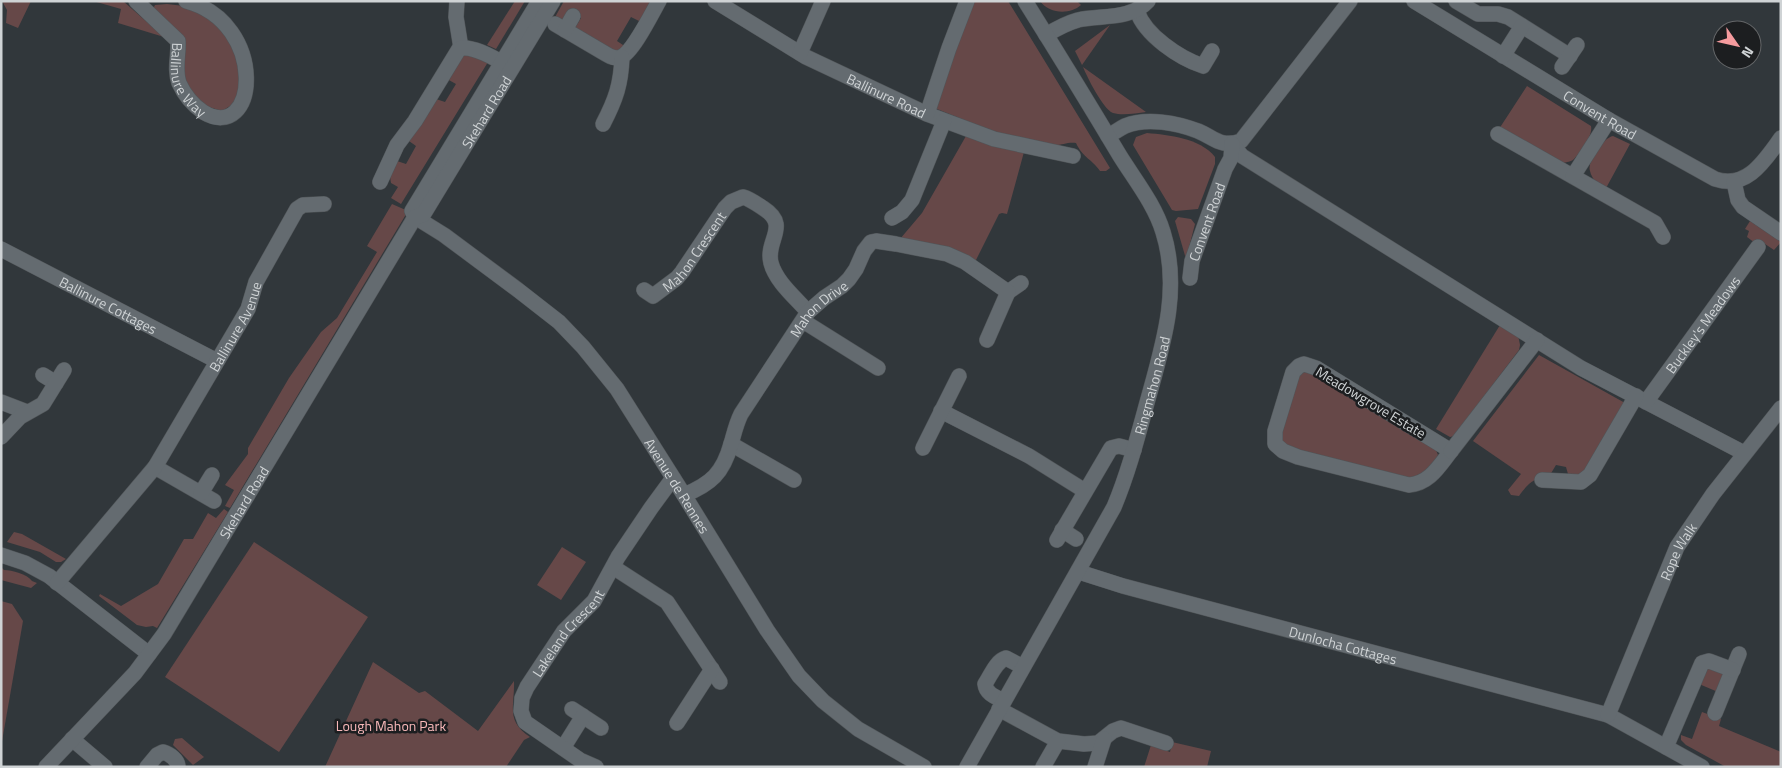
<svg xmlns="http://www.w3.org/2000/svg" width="1782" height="768" viewBox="0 0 1782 768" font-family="'Titillium Web',sans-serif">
<rect width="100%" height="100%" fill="#31373b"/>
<g fill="#664848">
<path d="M 2,1 L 31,1 L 18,28 L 6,23 L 7,10 Z"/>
<path d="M 93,1 L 123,1 L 164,37 L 118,23 L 121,9 Z"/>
<path d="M 515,1 L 525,1 L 496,49 L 487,45 Z"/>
<path d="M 564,1 L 653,1 L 641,22 L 631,17 L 617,41 L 626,47 L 617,53 L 575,28 L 581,18 L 571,12 L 563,21 L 554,19 Z"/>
<path d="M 975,1 L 1008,1 L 1110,168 L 1106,171 L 1100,171 C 1092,159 1083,158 1076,143 C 1066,142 1061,146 1053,145 C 1013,142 974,124 937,109 L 936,105 L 967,18 Z"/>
<path d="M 1040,1 L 1077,1 L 1081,5 C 1070,15 1049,14 1040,1 Z"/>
<path d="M 167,4 L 184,6 L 201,12 L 226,32 L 240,63 L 238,101 L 222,111 L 202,105 L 185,83 L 181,63 L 153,9 L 155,5 Z"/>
<path d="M 1110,25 L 1082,65 L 1075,51 Z"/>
<path d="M 469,53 L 488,62 L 401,204 L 391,198 L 398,187 L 391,183 L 390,177 L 397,161 L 406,164 L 416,146 L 409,141 L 436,99 L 445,102 L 456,84 L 447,79 L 460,57 Z"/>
<path d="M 1083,67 L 1146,112 C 1136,113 1123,116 1113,113 C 1103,109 1087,77 1083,67 Z"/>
<path d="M 1527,86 L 1591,126 C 1593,136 1581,152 1574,159 C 1571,162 1567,162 1562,163 L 1499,129 Z"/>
<path d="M 1147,133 C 1169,135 1200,138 1215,157 L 1215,164 L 1198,209 L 1176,211 L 1172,210 L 1133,145 L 1136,137 Z"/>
<path d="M 966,136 L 1024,152 L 1007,214 L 1002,213 L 999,214 L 975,262 L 900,239 L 922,213 Z"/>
<path d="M 1613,136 L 1630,144 L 1605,190 C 1599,185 1592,180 1590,171 C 1587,161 1603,138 1613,136 Z"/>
<path d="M 392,204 L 408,211 L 230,508 L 225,506 L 234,490 L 225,485 L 248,454 L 248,448 L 289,378 L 321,332 L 337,318 L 377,252 L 367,246 Z"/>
<path d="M 1178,217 L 1191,219 L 1195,224 L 1186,259 L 1175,221 Z"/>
<path d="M 1750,221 L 1781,242 L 1774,250 L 1762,242 L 1759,246 L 1747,237 L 1749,231 L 1745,229 Z"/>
<path d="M 1500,325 L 1518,335 L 1520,345 L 1519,350 L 1454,436 L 1450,437 L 1436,429 Z"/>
<path d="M 1539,355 L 1625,403 L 1581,476 L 1568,474 L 1566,467 L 1556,465 L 1550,475 C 1533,479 1529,482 1519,496 L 1511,495 L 1508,490 L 1521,474 L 1473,441 Z"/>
<path d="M 1306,370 L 1436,450 L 1438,455 L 1429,469 L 1412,478 L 1295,451 L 1282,444 C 1282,438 1281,433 1282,428 C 1284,414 1293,374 1306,370 Z"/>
<path d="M 224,509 L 228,512 L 157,628 L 153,626 L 146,627 L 137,625 L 99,596 L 100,594 L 121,606 L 158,584 L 184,539 L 193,539 L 208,513 L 216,518 Z"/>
<path d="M 14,532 L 22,534 L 66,559 L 61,562 L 56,562 L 40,552 L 7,542 Z"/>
<path d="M 254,542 L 368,617 L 279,752 L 165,677 Z"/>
<path d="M 562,547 L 586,562 L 561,600 L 537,585 Z"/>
<path d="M 1,567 L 4,570 C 12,570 27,574 32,581 L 37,583 L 31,588 L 1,580 Z"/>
<path d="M 1,601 L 12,604 L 23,621 L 1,747 Z"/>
<path d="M 373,662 L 419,693 L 425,691 L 478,731 L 514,681 C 515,705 505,721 530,737 L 524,740 L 506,767 L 325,767 Z"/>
<path d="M 1712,667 L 1726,672 L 1718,692 L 1699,684 L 1704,671 Z"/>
<path d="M 1702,712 L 1721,719 L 1719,726 L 1781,752 L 1781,767 L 1726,767 L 1686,745 L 1681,740 L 1681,735 L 1692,739 Z"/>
<path d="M 182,738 L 204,757 L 193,765 L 173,745 L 175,739 Z"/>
<path d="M 1172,742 L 1211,751 L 1207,767 L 1144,767 L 1151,745 L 1170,752 Z"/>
</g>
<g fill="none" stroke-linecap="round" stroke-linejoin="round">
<defs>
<g id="minor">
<path id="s1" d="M 136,1 L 178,41 C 179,55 174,68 179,83 C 184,94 193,105 203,112 C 258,145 269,23 186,1"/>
<path d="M 457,1 L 456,17 L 461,48"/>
<path id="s2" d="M 715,1 L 806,57 L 927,114 L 994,139 L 1073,156"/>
<path id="s3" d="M 1414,1 L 1609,120 L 1715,179 C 1747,190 1765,160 1781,138"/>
<path d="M 1456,1 L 1478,14 L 1498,14 L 1508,17 L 1570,56"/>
<path d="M 1137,11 C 1145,35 1179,58 1203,66 L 1212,51"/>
<path d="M 555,24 L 606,54 C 611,57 615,59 621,57 C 633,52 652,13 659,1"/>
<path d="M 565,30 L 573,16"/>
<path d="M 1046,35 C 1056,29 1067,23 1078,20 C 1101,15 1131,20 1148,1"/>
<path d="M 800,53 L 823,1"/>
<path d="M 1503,56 L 1522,26"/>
<path d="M 1562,67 L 1577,45"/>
<path d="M 927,114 L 949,48 L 967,1"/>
<path d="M 603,124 C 616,99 621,84 622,57"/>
<path d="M 1498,134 L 1655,223 L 1663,237"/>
<path d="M 1108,136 C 1114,133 1119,129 1125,126 C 1147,117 1177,123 1198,131 C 1215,138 1220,148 1241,141 L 1350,1"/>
<path d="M 1232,144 L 1242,156 L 1581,368 L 1744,453"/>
<path d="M 1573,176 L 1609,120"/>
<path d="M 380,182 L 397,145 L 415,121 L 459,49 C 471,44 498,60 509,67"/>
<path d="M 1734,182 L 1738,200 L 1743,207 L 1781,233"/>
<path id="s4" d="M 415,217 L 444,235 L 518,290 L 559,322 L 583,347 L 617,389 L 684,495 L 767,630 L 799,676 L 823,701 L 858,729 L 924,767"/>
<path d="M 415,217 L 412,211 L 539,1"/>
<path d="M 892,218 L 902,212 L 912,200 L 944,121"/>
<path id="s5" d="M 1,249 L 217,361"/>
<path id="s6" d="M 1190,278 L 1192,261 L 1225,169 L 1231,158 L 1232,144"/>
<path id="s7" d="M 644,290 L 653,296 L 677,278 L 682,272 L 725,208 L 731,202 L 743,197 C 750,199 757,204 763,208 C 791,226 765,240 771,263 C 776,282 796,298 808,312"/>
<path d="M 1008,292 L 1021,283"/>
<path d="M 803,321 L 878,368"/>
<path d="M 1304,364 L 1316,368 L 1451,451 C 1439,466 1430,483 1409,485 L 1298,457 L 1283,451 L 1275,444 L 1275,431 L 1293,372 L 1299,366 Z"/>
<path d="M 43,375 L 56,383"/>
<path d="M 1,402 L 27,412"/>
<path id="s8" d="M 1646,402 L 1758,247"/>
<path d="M 941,411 L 1029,456 L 1085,491"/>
<path d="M 1,437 L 20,417 L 43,404 L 64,370"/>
<path d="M 731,444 L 794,480"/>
<path d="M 923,448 L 959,376"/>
<path d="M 1451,451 L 1537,340"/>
<path d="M 155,467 L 214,501"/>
<path d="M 1542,480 L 1581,482 L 1590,475 L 1636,396"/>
<path d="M 201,493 L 212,475"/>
<path id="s9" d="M 684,495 C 711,484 723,473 731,444 C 734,434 736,424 741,414 L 808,312 L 824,298 L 842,286 L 849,279 L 856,269 L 864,251 L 871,242 L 876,241 L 896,244 L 947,254 L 965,262 L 1008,292 L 987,340"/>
<path d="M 1062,530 L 1076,539"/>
<path d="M 1057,540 L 1111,448 L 1119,446 L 1134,450"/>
<path d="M 1,555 L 25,563 L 49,576 L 149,654"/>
<path d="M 613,567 L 667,602 L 720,682"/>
<path id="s10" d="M 1079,572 L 1123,586 L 1608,715 L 1702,767"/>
<path id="s11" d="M 57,583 L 155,467 L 248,309 L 256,282 L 297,209 L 303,205 L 324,204"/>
<path d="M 1004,701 C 996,697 986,694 985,684 C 991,675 996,661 1006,658 L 1023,667"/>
<path d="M 572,709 L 601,728"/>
<path d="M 999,709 L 1058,741 L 1084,744 L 1098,743 L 1113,731 L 1121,728 L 1166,743"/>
<path d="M 1715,713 L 1739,654"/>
<path id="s12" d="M 1608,715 L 1677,547 L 1713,494 L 1781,408"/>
<path d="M 677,723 L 712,669"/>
<path d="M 72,739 L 105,767"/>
<path d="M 1666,747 L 1702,663 L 1709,661 L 1733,670"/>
<path d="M 563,748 L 583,716"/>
<path id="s13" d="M 46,767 L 135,673 L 164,634 L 415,217 L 423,215 L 553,1"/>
<path d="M 147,767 L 157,755 L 163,752 C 170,754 178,760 178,767"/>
<path id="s14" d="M 596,767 L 580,760 L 525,722 L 521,711 L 522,698 L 527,687 L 564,631 L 594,601 L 618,557 L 651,508 L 673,478"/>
<path id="s15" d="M 967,767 L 1114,507 C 1127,476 1136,443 1145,410 C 1161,351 1182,292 1163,232 C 1155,205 1135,180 1120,156 C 1089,104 1057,52 1025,1"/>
<path d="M 1043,767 L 1058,741"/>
<path d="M 1095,767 L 1104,739"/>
</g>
</defs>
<use href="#minor" stroke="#505558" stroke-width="16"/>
<use href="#minor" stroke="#646b70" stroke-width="15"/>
</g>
<g text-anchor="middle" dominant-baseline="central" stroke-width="5" stroke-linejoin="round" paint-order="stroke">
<g font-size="14" fill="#cfd3d5" stroke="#1c1e20">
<text stroke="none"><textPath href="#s1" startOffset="100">Ballinure Way</textPath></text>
<text stroke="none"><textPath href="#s2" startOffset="196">Ballinure Road</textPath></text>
<text stroke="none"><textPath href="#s13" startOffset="794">Skehard Road</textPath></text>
<text stroke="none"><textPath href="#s3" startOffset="218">Convent Road</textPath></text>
<text stroke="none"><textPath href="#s6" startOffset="59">Convent Road</textPath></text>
<text stroke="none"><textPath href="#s7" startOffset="72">Mahon Crescent</textPath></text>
<text stroke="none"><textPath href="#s5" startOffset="121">Ballinure Cottages</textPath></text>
<text stroke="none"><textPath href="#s9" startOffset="236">Mahon Drive</textPath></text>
<text stroke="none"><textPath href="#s8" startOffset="96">Buckley's Meadows</textPath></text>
<text stroke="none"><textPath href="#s11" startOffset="314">Ballinure Avenue</textPath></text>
<text stroke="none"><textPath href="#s15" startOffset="426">Ringmahon Road</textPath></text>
<text transform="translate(1371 402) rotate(31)">Meadowgrove Estate</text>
<text stroke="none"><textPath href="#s4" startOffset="381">Avenue de Rennes</textPath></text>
<text stroke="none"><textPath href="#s13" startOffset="332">Skehard Road</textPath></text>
<text stroke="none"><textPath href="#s12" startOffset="178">Rope Walk</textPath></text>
<text stroke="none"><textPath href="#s14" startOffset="189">Lakeland Crescent</textPath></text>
<text stroke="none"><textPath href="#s10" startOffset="274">Dunlocha Cottages</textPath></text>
</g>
<g font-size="14" fill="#f9b9ba" stroke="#1c1e20">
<text x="391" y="725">Lough Mahon Park</text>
</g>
</g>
<rect width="1782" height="768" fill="none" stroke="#cfd3d5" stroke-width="5"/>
<g transform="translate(1737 45) rotate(124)"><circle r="24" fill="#1c1e20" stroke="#646668"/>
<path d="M0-4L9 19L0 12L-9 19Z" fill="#f59b9e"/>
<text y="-8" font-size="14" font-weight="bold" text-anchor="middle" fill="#cfd3d5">N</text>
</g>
</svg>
